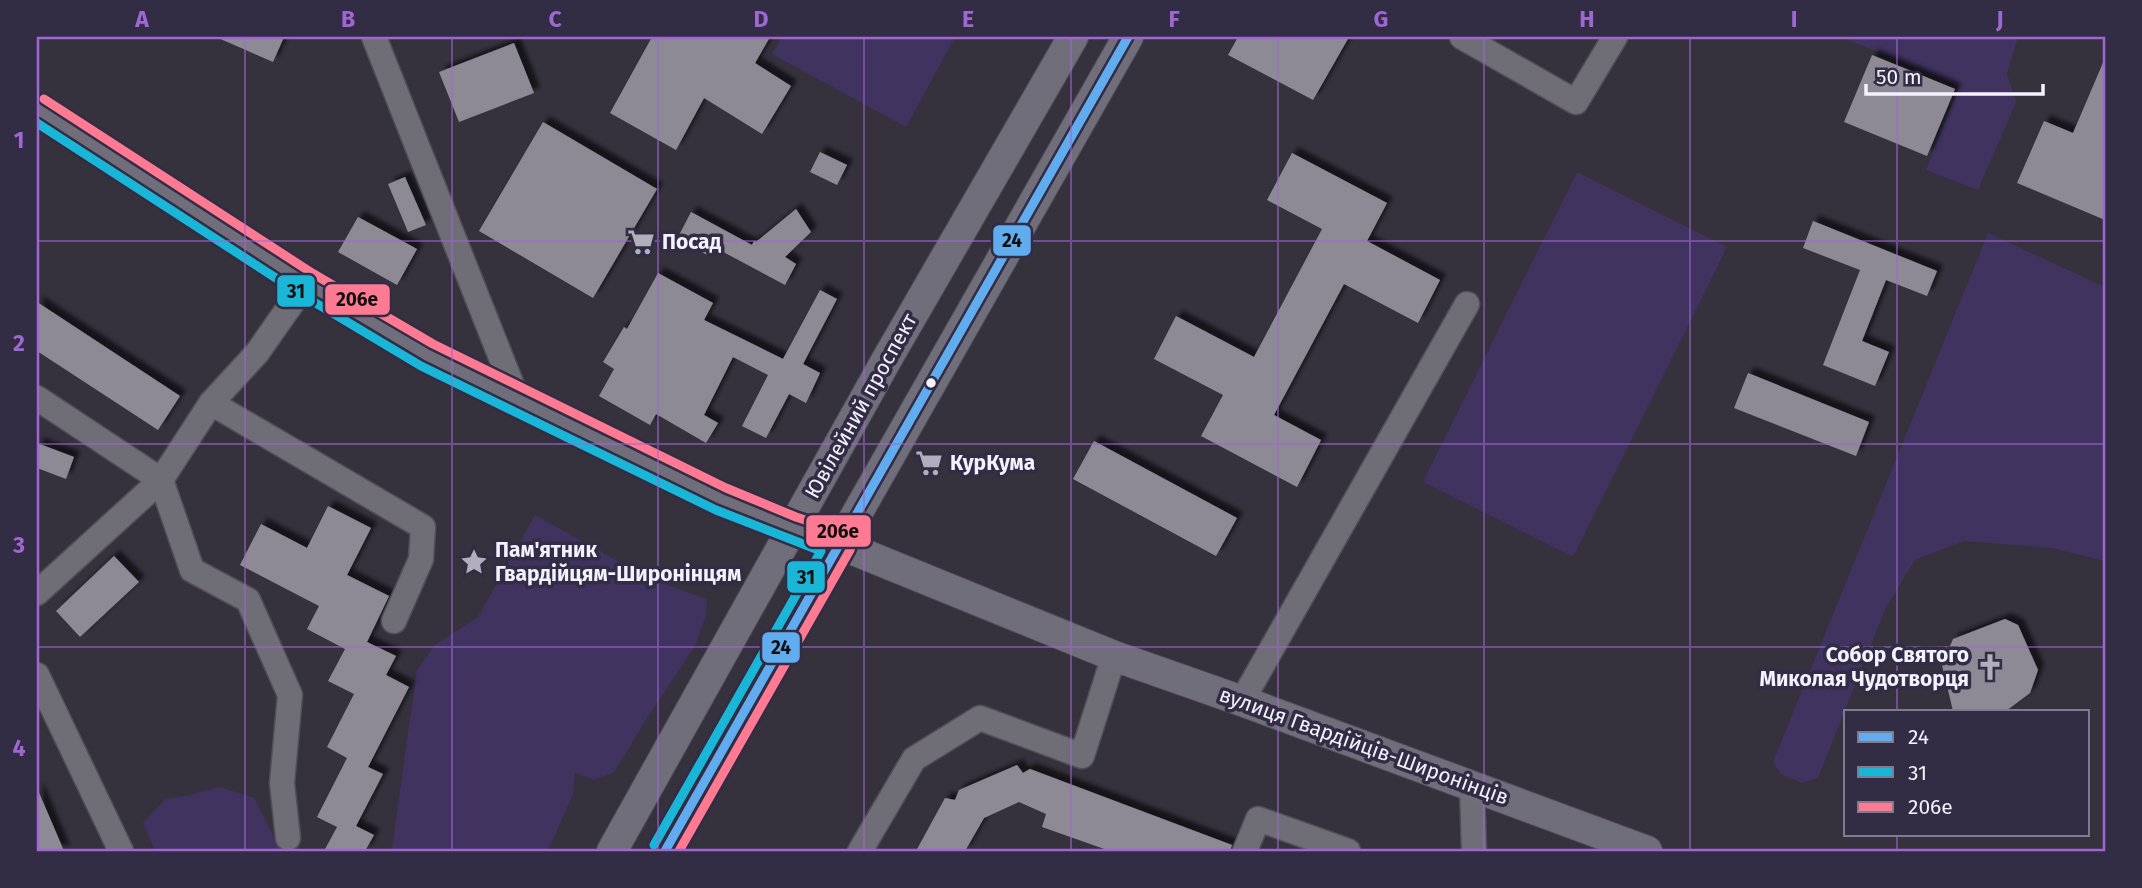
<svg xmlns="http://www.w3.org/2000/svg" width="2142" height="888" viewBox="0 0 2142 888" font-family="'Fira Sans',sans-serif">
<defs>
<filter id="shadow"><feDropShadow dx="6" dy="-6" stdDeviation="2" flood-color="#0009"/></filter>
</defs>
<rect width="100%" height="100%" fill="#35323e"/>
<g fill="#40335f">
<path d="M 782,37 L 955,37 L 906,127 L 772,54 Z"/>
<path d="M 1850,37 L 2018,37 L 2007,74 L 2016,102 L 1978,190 L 1926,170 L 1959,86 L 1849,40 Z"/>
<path d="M 1577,172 L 1727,247 L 1573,557 L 1423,482 Z"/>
<path d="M 1988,233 L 2105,287 L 2105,561 L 2052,548 L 1964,541 L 1915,560 L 1886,607 L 1818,778 L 1802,783 L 1781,774 L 1773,762 Z"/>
<path d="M 535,515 L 650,579 L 707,599 L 706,616 L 695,646 L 646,720 L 614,772 L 595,780 L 575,773 L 573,794 L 548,851 L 390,851 L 392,848 L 417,670 L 435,645 L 478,617 Z"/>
<path d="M 220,787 L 254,798 L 281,851 L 155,851 L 143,823 L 165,799 L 186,796 Z"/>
</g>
<g fill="#8d8a95" filter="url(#shadow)">
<path d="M 216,37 L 284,37 L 273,62 Z"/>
<path d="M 652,37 L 770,37 L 755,63 L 791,86 L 762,134 L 704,98 L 676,150 L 610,113 Z"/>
<path d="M 1238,37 L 1349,37 L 1313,100 L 1228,55 Z"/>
<path d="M 514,43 L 534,93 L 459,122 L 439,72 Z"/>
<path d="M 1872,55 L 1955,89 L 1927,156 L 1844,122 Z"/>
<path d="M 2105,58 L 2105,220 L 2017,183 L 2044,121 L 2073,133 Z"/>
<path d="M 543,122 L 657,189 L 593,298 L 479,231 Z"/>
<path d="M 820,152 L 847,165 L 837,185 L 810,172 Z"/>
<path d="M 1292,153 L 1387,203 L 1367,241 L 1440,280 L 1418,323 L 1344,284 L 1274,415 L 1321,440 L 1297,487 L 1201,436 L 1223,395 L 1154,359 L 1176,316 L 1254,357 L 1322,229 L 1267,200 Z"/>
<path d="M 405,177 L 426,225 L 408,232 L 388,184 Z"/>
<path d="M 796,209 L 811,232 L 785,257 L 796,264 L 785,285 L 712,246 L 707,255 L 677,239 L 691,212 L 752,245 L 754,241 L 756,242 Z"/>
<path d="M 358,217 L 417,249 L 397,285 L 338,252 Z"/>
<path d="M 1813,221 L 1937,271 L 1927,296 L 1886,280 L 1862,341 L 1889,352 L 1875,386 L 1823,365 L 1860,270 L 1803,248 Z"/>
<path d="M 658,273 L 713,303 L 704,320 L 783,359 L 820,290 L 837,299 L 803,364 L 820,373 L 806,403 L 789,394 L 766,438 L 742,426 L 768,375 L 733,357 L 704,415 L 718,423 L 706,443 L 656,414 L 650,425 L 599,396 L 614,369 L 603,362 L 624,327 L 627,329 Z"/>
<path d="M 37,302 L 180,396 L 158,430 L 37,351 Z"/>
<path d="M 1748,373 L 1869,422 L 1856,456 L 1734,408 Z"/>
<path d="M 1094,441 L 1237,518 L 1216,556 L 1073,479 Z"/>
<path d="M 37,443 L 74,457 L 66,479 L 37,468 Z"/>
<path d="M 328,506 L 371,528 L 347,575 L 389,596 L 367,642 L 396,656 L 386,675 L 409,687 L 368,767 L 383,774 L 356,826 L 374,835 L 365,851 L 324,851 L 337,827 L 317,817 L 347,758 L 327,747 L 354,694 L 328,681 L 345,649 L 307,629 L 319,606 L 240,565 L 261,524 L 307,548 Z"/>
<path d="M 114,556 L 139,582 L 80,637 L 56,611 Z"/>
<path d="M 2005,619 L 2018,625 L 2038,670 L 2030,693 L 2006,711 L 1953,711 L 1942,665 L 1953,639 Z"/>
<path d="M 1017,765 L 1023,773 L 1030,769 L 1232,845 L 1230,851 L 1110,851 L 1042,827 L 1046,814 L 1019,802 L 984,818 L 965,851 L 916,851 L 945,798 L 955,800 L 959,790 Z"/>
<path d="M 37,788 L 64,851 L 37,851 Z"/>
</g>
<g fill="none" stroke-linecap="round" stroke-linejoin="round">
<defs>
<g id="minor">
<path d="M 374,37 L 517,398"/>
<path d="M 1462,37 L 1576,102 L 1615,37"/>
<path d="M 37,398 L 161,480 L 211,403 L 257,353 L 306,283"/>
<path d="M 211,403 L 423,527 L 421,559 L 394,621"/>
<path d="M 37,593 L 161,480 L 192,570 L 248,600 L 290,695 L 282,783 L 288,838"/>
<path d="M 37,675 L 121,851"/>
<path d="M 1242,701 L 1467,304"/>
<path d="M 1472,786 L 1474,851"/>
<path d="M 860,851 L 914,759 L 980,718 L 1082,756 L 1114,656"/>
<path d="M 1245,851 L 1258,819 L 1348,851"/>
</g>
<g id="major">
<path d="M 37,109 L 306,283 L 427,355 L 721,499 L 792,528 L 839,544 L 1114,656 L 1242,701 L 1647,851"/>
<path d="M 612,851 L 887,359 L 1073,37"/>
<path d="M 665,851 L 1128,37"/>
</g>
</defs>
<use href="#minor" stroke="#514e58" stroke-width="27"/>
<use href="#major" stroke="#514e58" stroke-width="32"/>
<use href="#minor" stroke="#6f6d76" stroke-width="24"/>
<use href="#major" stroke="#716e7c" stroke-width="30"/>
<defs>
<path id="bus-1" d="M 665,851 L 1128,37"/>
<path id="bus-2" d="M 37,123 L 299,293 L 421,366 L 716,510 L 821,551 L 654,845"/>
<path id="bus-3" d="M 44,99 L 312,273 L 433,344 L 726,488 L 796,517 L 844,533 C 851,537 853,543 850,550 L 679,851"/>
</defs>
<use href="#bus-1" stroke="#322c44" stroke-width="14"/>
<use href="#bus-2" stroke="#322c44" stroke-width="14"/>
<use href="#bus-3" stroke="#322c44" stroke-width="14"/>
<use href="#bus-1" stroke="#60acee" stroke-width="9"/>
<use href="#bus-2" stroke="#1ab6d8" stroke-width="9"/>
<use href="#bus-3" stroke="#fe7a93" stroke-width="9"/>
</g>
<path fill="none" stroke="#9f67d2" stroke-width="2" stroke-opacity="0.55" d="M 245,37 L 245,851M 452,37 L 452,851M 658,37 L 658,851M 864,37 L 864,851M 1071,37 L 1071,851M 1278,37 L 1278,851M 1484,37 L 1484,851M 1690,37 L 1690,851M 1897,37 L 1897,711M 37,241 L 2105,241M 37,444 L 2105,444M 37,647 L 2105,647M 1897,834 L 1897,851"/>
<defs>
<symbol id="supermarket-bare" viewBox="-9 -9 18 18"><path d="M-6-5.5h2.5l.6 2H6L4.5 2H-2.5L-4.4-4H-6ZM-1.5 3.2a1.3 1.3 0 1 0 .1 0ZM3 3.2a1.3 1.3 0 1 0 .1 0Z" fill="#b1afbb" stroke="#322c44" stroke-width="2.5" paint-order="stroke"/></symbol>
<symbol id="sight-bare" viewBox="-9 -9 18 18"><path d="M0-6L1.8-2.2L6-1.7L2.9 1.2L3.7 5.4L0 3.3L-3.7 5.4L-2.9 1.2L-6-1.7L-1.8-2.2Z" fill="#b1afbb" stroke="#322c44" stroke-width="2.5" paint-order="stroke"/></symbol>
<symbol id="church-bare" viewBox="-9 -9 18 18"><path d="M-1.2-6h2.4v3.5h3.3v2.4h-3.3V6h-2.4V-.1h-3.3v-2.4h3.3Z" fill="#b1afbb" stroke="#322c44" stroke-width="2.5" paint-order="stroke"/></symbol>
</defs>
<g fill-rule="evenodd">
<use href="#supermarket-bare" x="622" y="223" width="38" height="38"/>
<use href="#supermarket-bare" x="910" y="444" width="38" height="38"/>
<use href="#sight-bare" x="455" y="543" width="38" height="38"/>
<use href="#church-bare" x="1971" y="648" width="38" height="38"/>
</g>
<circle fill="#f4f2fe" stroke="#322c44" stroke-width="2.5" cx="931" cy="383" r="6"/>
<g text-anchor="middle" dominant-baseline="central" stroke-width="7" stroke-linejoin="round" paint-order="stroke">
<g font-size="21" font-weight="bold" fill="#f4f2fe" stroke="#322c44" text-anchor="start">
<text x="662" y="242">Посад</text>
<text x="950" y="463">КурКума</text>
<text x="495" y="550">Пам'ятник<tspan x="495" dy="24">Гвардійцям-Широнінцям</tspan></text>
<text x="1969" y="655" text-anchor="end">Собор Святого<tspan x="1969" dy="24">Миколая Чудотворця</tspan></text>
</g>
<g font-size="21" fill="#f4f2fe" stroke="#322c44">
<text transform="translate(861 406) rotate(-61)">Ювілейний проспект</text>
<text transform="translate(1364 746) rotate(20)">вулиця Гвардійців-Широнінців</text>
</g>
</g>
<g stroke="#322c44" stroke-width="2.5">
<rect x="992" y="224" width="40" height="33" rx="7" fill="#60acee"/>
<rect x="276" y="274" width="40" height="34" rx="7" fill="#1ab6d8"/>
<rect x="324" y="283" width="67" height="33" rx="7" fill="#fe7a93"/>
<rect x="805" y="514" width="67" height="34" rx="7" fill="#fe7a93"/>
<rect x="786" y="560" width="40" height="34" rx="7" fill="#1ab6d8"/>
<rect x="761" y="631" width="40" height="33" rx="7" fill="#60acee"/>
</g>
<g font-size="19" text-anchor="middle" font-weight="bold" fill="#111">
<text x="1012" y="247">24</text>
<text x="296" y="298">31</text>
<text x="357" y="306">206е</text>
<text x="838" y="538">206е</text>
<text x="806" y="584">31</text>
<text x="781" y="654">24</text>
</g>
<rect width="2142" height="888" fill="none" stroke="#322c44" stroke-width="77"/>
<rect x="1844" y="710" width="245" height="126" fill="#322c44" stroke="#807b8e" stroke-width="2"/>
<rect x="1858" y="732" width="35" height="10" fill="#60acee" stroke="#807b8e" stroke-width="2"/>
<text x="1908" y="744" font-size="21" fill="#f4f2fe">24</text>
<rect x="1858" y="767" width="35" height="10" fill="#1ab6d8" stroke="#807b8e" stroke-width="2"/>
<text x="1908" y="780" font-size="21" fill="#f4f2fe">31</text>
<rect x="1858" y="802" width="35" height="10" fill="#fe7a93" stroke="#807b8e" stroke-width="2"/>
<text x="1908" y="814" font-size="21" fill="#f4f2fe">206е</text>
<path d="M1866 84v10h177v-10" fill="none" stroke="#f4f2fe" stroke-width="3.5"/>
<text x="1876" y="84" font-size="21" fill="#f4f2fe" stroke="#322c44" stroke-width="5" paint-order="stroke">50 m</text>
<rect x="38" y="38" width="2066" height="812" fill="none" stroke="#9f67d2" stroke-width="2.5"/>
<g font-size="23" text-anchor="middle" font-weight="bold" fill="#9f67d2">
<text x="142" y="27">A</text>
<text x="348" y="27">B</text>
<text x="555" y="27">C</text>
<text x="761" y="27">D</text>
<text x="968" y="27">E</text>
<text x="1174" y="27">F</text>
<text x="1381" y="27">G</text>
<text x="1587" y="27">H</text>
<text x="1794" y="27">I</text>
<text x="2000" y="27">J</text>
<text x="19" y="148">1</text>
<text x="19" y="351">2</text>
<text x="19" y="553">3</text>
<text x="19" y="756">4</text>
</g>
</svg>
